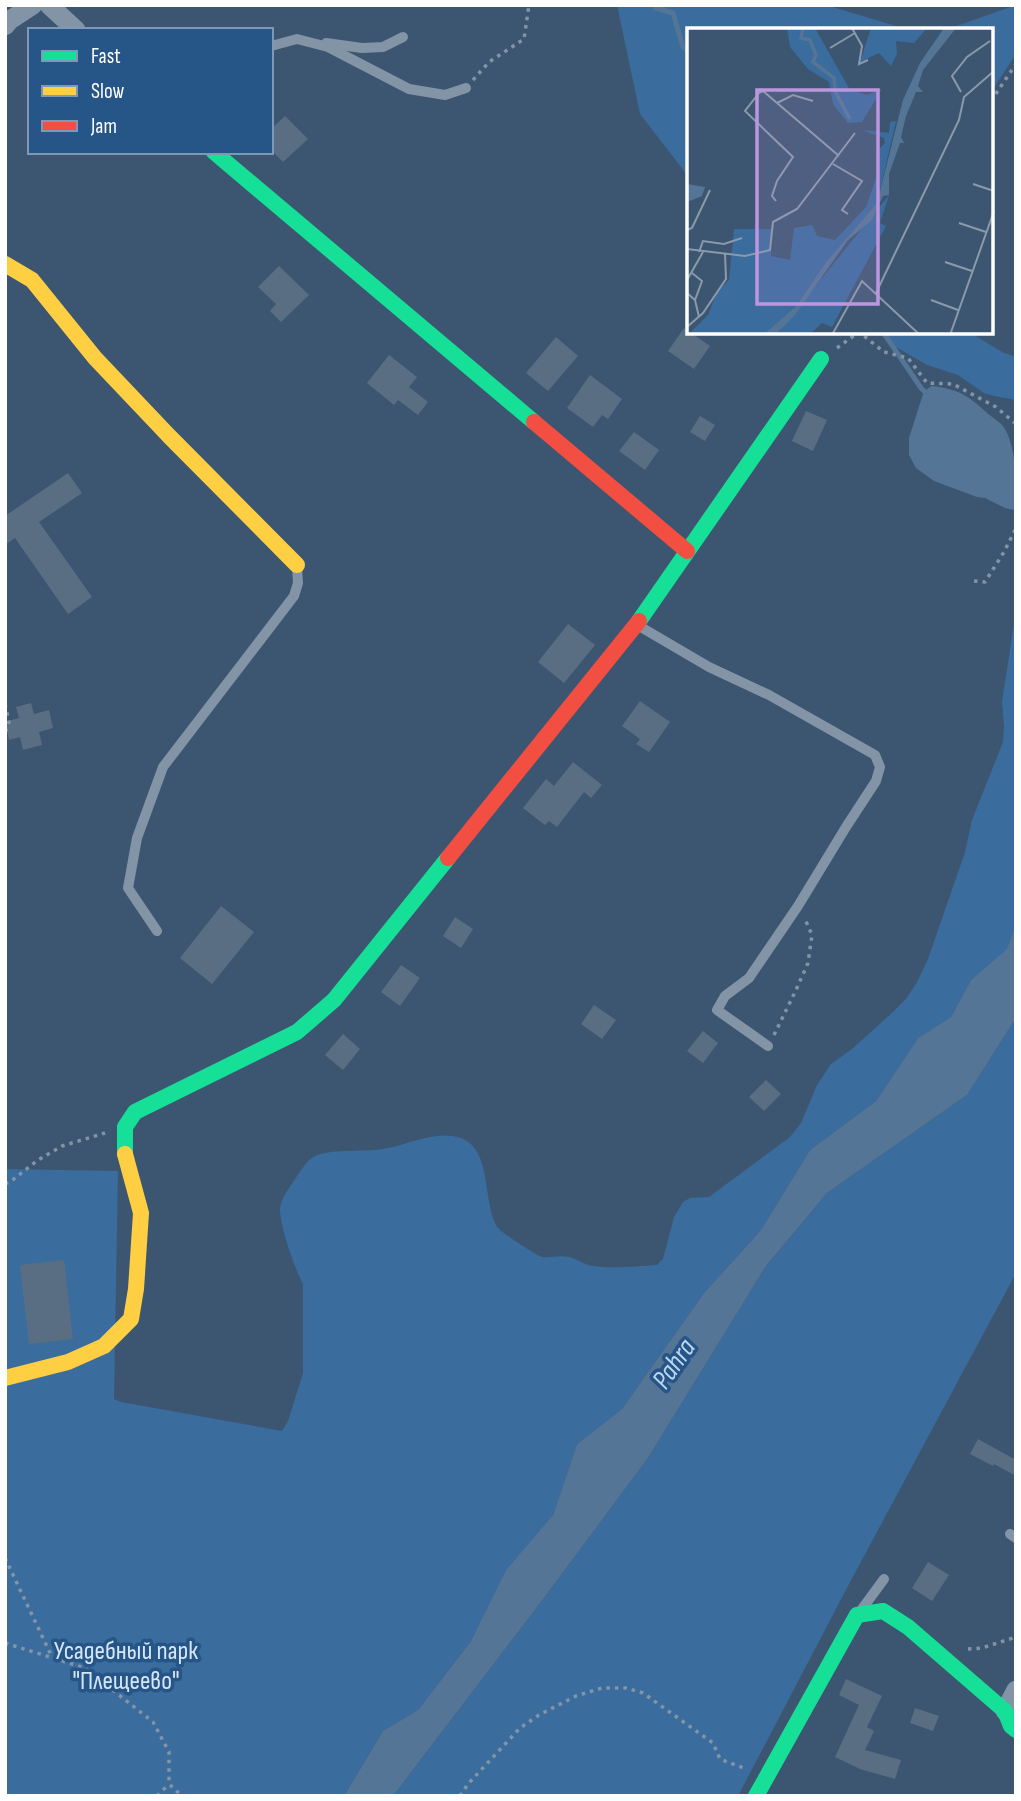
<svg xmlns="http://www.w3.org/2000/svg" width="1021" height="1801" viewBox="0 0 1021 1801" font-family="'Sofia Sans Condensed',sans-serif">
<rect width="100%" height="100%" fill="#3c5671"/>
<g fill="#3a6c9d">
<path d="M 617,5 L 826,5 L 909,30 L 688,30 L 688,176 L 640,114 Z"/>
<path d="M 1016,5 L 1016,54 L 991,92 L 991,30 L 945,30 Z"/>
<path d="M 887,333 L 971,333 L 1002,352 L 1016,357 L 1016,400 L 994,396 L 984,393 L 958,375 L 927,365 L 889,343 Z"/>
<path d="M 1016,610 L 1016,925 L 1008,949 L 971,980 L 951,1017 L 918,1038 L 876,1101 L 810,1150 L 761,1230 L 704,1293 L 622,1409 L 577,1444 L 553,1515 L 507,1570 L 471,1641 L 418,1710 L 383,1731 L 344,1796 L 5,1796 L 5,1169 L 118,1171 L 114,1399 L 121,1402 L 282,1431 L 288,1421 L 303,1373 L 303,1284 C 295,1269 279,1224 280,1208 C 282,1196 291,1186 297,1176 C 302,1169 307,1160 315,1156 C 333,1148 367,1153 388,1148 C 412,1143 437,1130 461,1138 C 493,1150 482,1204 498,1228 C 502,1233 536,1255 542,1257 C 551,1258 560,1255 569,1257 C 577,1259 585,1265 594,1266 C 611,1269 639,1266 657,1265 L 663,1259 L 674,1217 L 683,1202 L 690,1198 L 709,1197 L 790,1137 L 801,1123 L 817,1085 L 831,1064 L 852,1049 L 894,1011 L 906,999 L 917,982 L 928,959 L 965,852 L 972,820 L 1003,742 L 1004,726 L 1002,702 Z"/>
<path d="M 1016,1018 L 1016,1273 L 849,1584 L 738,1796 L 393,1796 L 544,1598 L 648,1458 L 766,1266 L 827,1193 L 967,1095 Z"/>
</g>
<g fill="#557596">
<path d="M 932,386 C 957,389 968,395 986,412 C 991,417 999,421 1003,426 C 1017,446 1016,485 1016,508 L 1013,510 L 1005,508 L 985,498 L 977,497 L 934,481 L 916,468 L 909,455 L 909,438 L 924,391 Z"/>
<path d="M 1016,925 L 1016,1018 L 967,1095 L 827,1193 L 766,1266 L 648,1458 L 544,1598 L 393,1796 L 344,1796 L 383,1731 L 418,1710 L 471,1641 L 506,1570 L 553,1515 L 577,1444 L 622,1409 L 704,1293 L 761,1230 L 810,1150 L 876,1101 L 918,1038 L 951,1017 L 971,980 L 1007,949 Z"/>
</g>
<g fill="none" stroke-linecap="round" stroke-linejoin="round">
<g stroke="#557596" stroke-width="5">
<path d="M 657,5 L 656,8 L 673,13 L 683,47 L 688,51"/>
<path d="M 883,332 L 921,388 L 928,395"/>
</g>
</g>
<g fill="#596e83">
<path d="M 285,116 L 308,139 L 283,162 L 271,150 L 271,129 Z"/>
<path d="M 279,266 L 309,295 L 281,322 L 270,311 L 276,304 L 258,287 Z"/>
<path d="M 684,328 L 710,346 L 694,369 L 668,351 Z"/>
<path d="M 556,337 L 578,356 L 548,391 L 526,373 Z"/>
<path d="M 389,355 L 417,377 L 409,387 L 428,402 L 418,415 L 398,400 L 394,405 L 367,383 Z"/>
<path d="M 590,375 L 622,399 L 608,419 L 602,415 L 593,427 L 567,408 Z"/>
<path d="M 806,411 L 827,420 L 813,451 L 792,441 Z"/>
<path d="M 700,416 L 715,425 L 705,441 L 690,432 Z"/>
<path d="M 634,432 L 659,450 L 645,470 L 619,451 Z"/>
<path d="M 68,473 L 82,493 L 39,522 L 92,597 L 68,614 L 15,538 L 5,545 L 5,516 Z"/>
<path d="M 568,624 L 595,645 L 564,683 L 538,662 Z"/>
<path d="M 640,701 L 670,722 L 649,752 L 636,744 L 640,739 L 622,726 Z"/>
<path d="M 31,703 L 34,714 L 49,710 L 53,728 L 39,732 L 42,745 L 23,750 L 20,737 L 9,740 L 5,722 L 19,718 L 16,707 Z"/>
<path d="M 573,762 L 602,785 L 591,798 L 584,792 L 557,827 L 549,821 L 545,825 L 523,808 L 546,779 L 554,786 Z"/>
<path d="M 221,906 L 254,932 L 212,984 L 180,958 Z"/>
<path d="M 455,917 L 473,929 L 461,948 L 443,936 Z"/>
<path d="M 401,965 L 420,978 L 400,1006 L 381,992 Z"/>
<path d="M 594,1005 L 616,1020 L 602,1039 L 581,1024 Z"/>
<path d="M 703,1031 L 718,1043 L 703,1063 L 687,1051 Z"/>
<path d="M 343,1034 L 360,1049 L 343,1070 L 325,1055 Z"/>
<path d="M 766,1080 L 781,1094 L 764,1111 L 749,1097 Z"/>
<path d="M 64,1260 L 73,1339 L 29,1344 L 20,1265 Z"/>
<path d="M 978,1439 L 1016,1460 L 1016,1476 L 994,1464 L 993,1466 L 970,1454 Z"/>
<path d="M 928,1562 L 949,1575 L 932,1601 L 912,1588 Z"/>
<path d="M 846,1679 L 882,1696 L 867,1727 L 874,1731 L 865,1750 L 901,1760 L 895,1779 L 860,1769 L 835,1757 L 859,1705 L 839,1695 Z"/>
<path d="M 915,1708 L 939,1716 L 933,1731 L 910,1723 Z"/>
</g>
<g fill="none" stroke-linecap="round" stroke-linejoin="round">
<g stroke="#8394a7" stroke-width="3.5" stroke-dasharray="3.5 5" stroke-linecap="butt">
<path d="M 473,80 L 489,62 L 524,39 L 529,5"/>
<path d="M 991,101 L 1016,64"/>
<path d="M 837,348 L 859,332 L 884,352 L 908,358 L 927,383 L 953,384 L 996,407 L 1016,424"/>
<path d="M 974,581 L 985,582 L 1004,552 L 1016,528"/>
<path d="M 5,704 L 9,722 L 5,733"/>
<path d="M 774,1035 L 796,990 L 808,963 L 812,935 L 805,919"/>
<path d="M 5,1184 L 10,1182 L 38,1160 L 62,1146 L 105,1133"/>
<path d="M 5,1558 L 52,1657"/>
<path d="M 5,1643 L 85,1668 L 153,1722 L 169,1752 L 169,1784 L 182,1796"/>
<path d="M 968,1649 L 982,1648 L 1016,1637"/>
<path d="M 157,1796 L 169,1784"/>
<path d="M 460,1796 L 468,1784 L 520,1728 L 539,1715 L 576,1696 L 602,1688 L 626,1688 L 643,1693 L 713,1743 L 720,1759 L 746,1769"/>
</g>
<g stroke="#8394a7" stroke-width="10">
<path d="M 326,43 L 362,48 L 383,47 L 403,37"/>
<path d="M 271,46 L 297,39 L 328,47 L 409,89 L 445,95 L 466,88"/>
<path d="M 639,626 L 709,667 L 769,695 L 875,755 L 880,767 L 876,781 L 846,827 L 798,906 L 749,978 L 725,996 L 717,1010 L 768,1046"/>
<path d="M 157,931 L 128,888 L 137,838 L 163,767 L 294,596 L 298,583 L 297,568"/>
<path d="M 1010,1534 L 1016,1538"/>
<path d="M 862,1609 L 884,1579"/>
</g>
<g stroke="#8394a7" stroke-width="19">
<path d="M 49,5 L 76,30"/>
<path d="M 5,26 L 10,20 L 33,5"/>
<path d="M 1005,1711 L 1016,1690"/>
</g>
<g stroke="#16e098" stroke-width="16">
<path d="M 214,152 L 534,422"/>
<path d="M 639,621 L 821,359"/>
<path d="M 125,1154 L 125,1127 L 135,1112 L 297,1032 L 334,1000 L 448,858"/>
<path d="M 756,1796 L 857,1615 L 883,1611 L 908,1627 L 1005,1711 L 1011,1726 L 1016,1730"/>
</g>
<g stroke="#ffcf43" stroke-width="16">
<path d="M 5,264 L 32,280 L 95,358 L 169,436 L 297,565"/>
<path d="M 5,1378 L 68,1362 L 104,1346 L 131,1319 L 136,1289 L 141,1213 L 125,1154"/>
</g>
<g stroke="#f24e42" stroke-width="16">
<path d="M 534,422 L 687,551"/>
<path d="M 448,858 L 639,621"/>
</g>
</g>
<g text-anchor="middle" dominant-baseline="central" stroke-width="7" stroke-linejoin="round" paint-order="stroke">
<g font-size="26" fill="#d5e6f7" stroke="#265587">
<text x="126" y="1651">Усадебный парк<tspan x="126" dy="30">"Плещеево"</tspan></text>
</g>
<g font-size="28" font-style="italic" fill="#bdd7f0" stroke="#265587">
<text transform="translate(674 1364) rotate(-55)">Pahra</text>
</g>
</g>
<g transform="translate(687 28)">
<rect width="306" height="306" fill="#3c5671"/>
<path d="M 100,0 L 128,0 L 163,62 L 180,67 L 195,61 L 175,94 L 161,95 L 146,76 L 142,54 L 121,41 L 103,19 ZM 184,0 L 240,0 L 227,15 L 209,13 L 210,26 L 204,38 L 192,25 L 173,34 ZM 209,93 L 190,175 L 139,234 L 110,277 L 77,306 L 1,307 L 21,287 L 30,264 L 42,252 L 47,201 L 84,201 L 84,228 L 103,232 L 107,200 L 125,197 L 130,208 L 148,212 L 179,179 L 189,150 L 192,121 L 198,115 L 197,110 L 175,102 L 202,105 L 203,94 ZM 202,167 L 193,195 L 199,198 L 145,299 L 135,295 L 123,306 L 89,307 Z" fill="#3a6c9d"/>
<path d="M 257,0 L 269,0 L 236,42 L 231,58 L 236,64 L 229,64 L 219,88 L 214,109 L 217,115 L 213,115 L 202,146 L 202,167 L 196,168 L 185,192 L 161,212 L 108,287 L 89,306 L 77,306 L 110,277 L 139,234 L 190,175 L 216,72 L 233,35 ZM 0,156 L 18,159 L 15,168 L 0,174 Z" fill="#557596"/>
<path fill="none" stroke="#557596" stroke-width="3.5" d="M 116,0 L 114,10 L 123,12 L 129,27 L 126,34 L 147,50 L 148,63 L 163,91"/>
<path fill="none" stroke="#8a9aaa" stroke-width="2" d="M 165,0 L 175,18 L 172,36 L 181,32M 143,20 L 168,5M 274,64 L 265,48 L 280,29 L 303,13M 90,75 L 106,67 L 126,73M 146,136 L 175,153 L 155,182 L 161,186M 286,156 L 307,163M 89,173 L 85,168 L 90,153 L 106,129 L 58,83 L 72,65 L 76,63 L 152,128M 272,195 L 299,204M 0,202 L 5,200 L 23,162M 0,221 L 58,228 L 83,222 L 86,194 L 110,181 L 168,105M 12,224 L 16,213 L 37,216 L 55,210M 258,234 L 285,243M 5,245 L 15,253 L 8,272M 0,252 L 16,224M 0,265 L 8,272 L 12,289M 189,265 L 272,92 L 277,69 L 307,43M 244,272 L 271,282M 0,299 L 16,285 L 39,251 L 38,226M 145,307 L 175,253 L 233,307M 263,307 L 307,183"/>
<path fill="#bd96df" fill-opacity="0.15" stroke="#bd96df" stroke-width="3.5" d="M 70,62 L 191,62 L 191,276 L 70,276 Z"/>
<rect width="306" height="306" fill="none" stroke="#fff" stroke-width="3.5"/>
</g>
<rect width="1021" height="1801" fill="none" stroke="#ffffff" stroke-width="14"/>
<rect x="28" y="28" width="245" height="126" fill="#265587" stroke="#7d99b7" stroke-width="2"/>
<rect x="42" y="51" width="35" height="10" fill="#16e098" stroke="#7d99b7" stroke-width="2"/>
<text x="91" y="63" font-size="21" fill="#ffffff">Fast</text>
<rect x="42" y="86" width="35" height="10" fill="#ffcf43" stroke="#7d99b7" stroke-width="2"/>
<text x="91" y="98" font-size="21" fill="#ffffff">Slow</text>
<rect x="42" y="121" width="35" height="10" fill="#f24e42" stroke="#7d99b7" stroke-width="2"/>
<text x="91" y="133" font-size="21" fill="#ffffff">Jam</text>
</svg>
